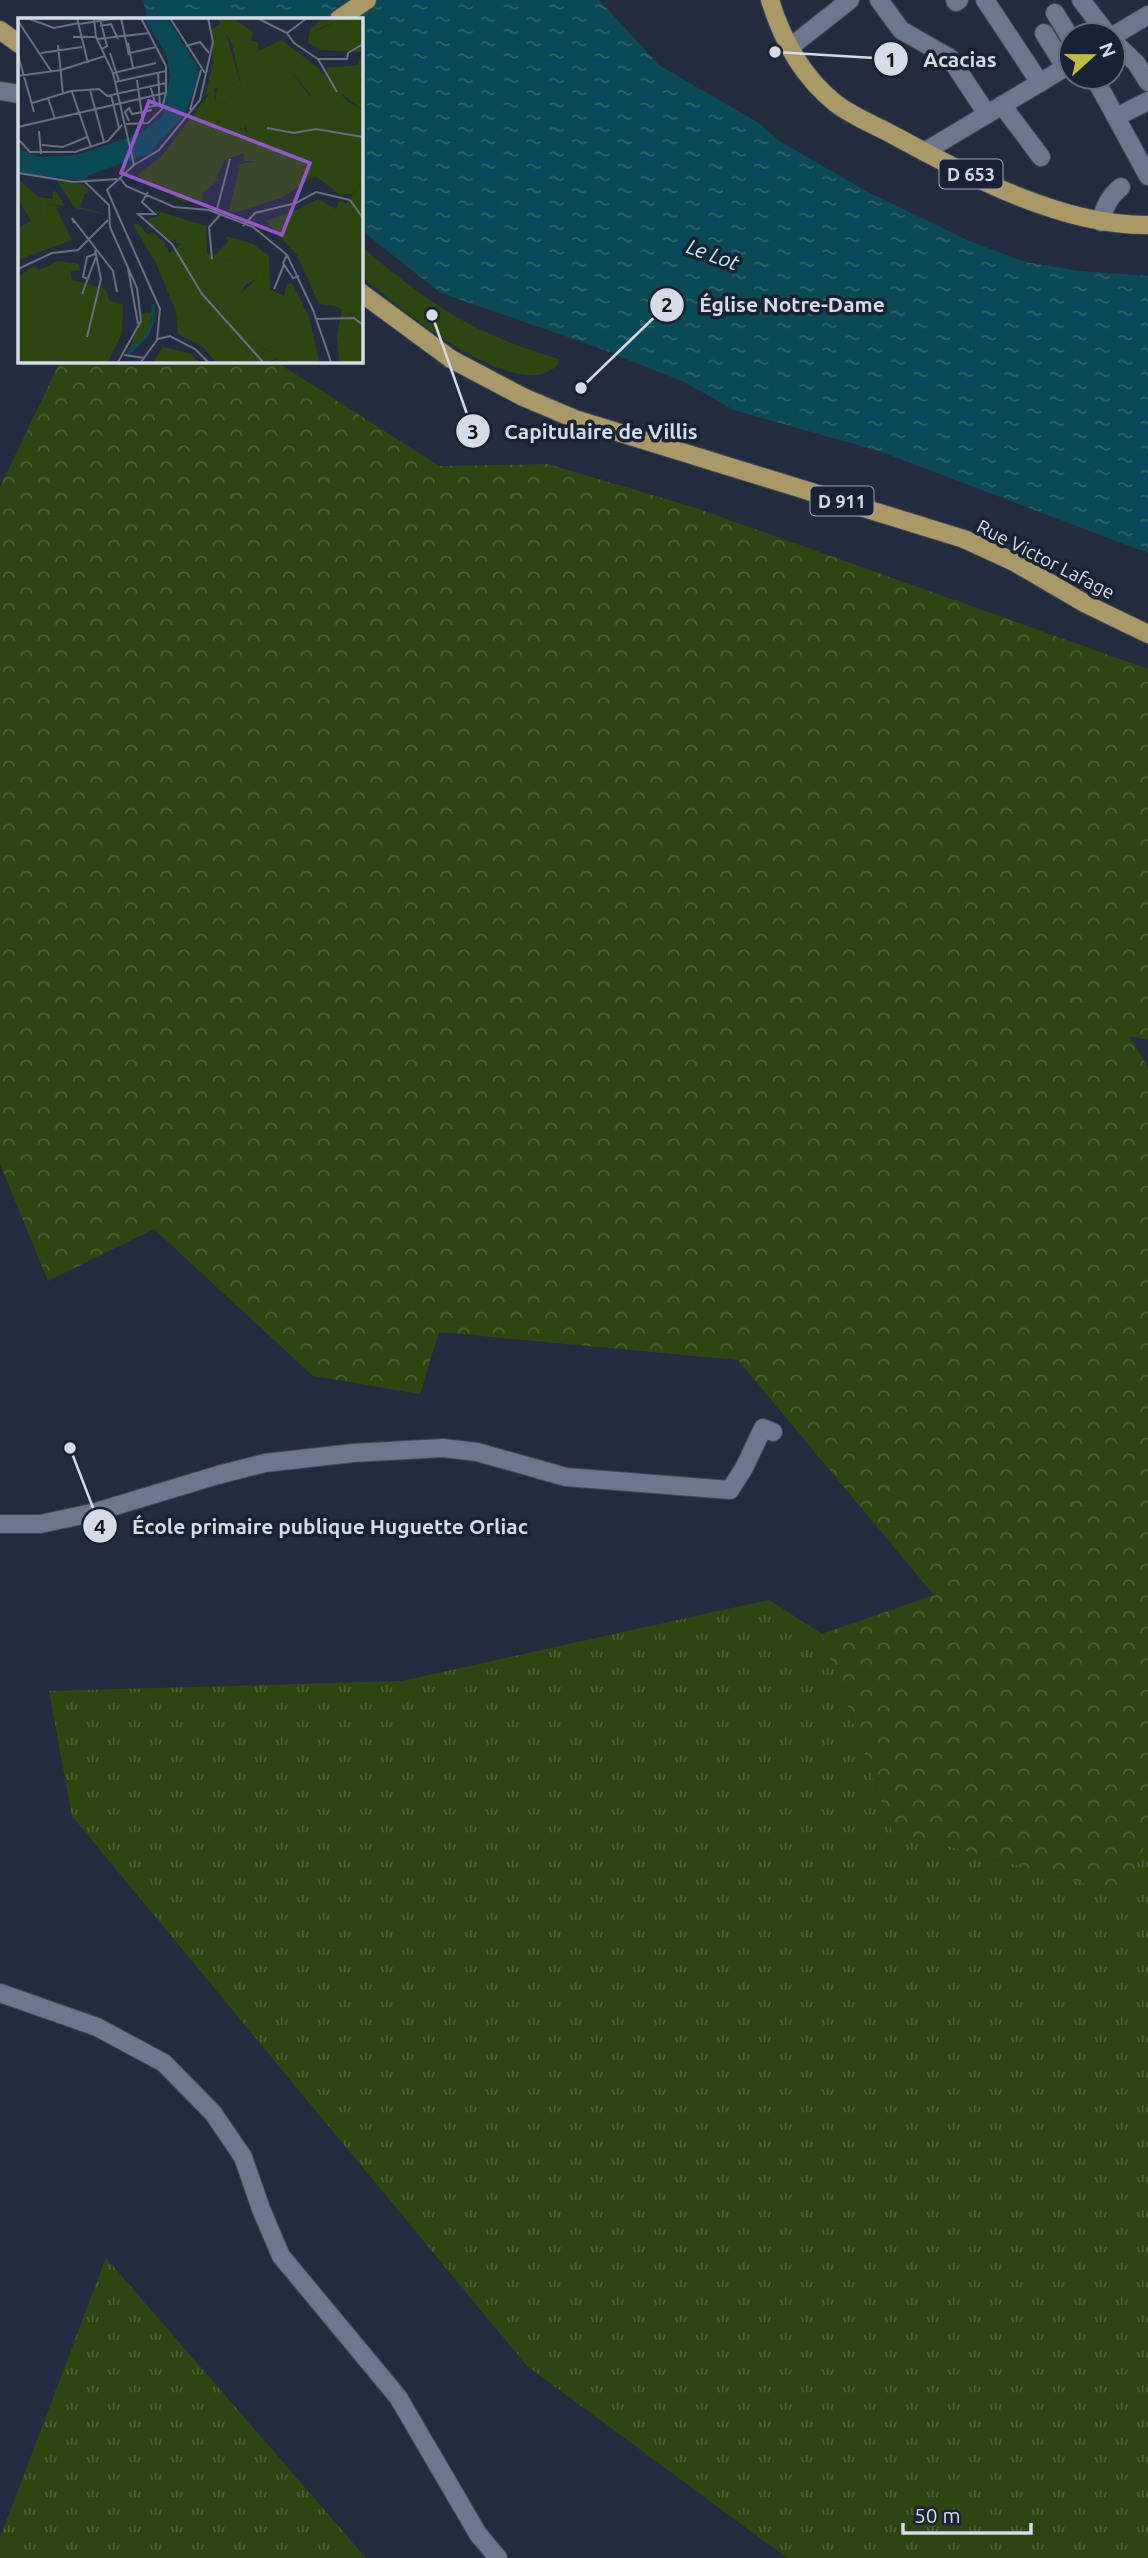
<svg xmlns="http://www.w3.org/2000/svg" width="1148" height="2558" viewBox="0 0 1148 2558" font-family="Ubuntu,sans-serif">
<defs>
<pattern id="grass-tufts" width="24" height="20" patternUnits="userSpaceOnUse" patternTransform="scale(1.75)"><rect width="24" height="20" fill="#2d4611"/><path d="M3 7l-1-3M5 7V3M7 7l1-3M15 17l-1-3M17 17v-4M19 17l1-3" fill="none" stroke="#4b6034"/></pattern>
<pattern id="forest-crowns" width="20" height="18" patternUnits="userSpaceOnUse" patternTransform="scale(1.75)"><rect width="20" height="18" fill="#2d4611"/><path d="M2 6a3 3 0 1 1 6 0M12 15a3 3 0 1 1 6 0" fill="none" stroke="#4b6034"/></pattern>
<pattern id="water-ripples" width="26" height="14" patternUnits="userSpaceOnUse" patternTransform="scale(1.75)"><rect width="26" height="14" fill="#0c4956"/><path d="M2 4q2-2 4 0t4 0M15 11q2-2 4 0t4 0" fill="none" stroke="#2e636e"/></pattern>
</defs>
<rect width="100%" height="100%" fill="#232b3e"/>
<g fill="url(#grass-tufts)">
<path d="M 769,1600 L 822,1634 L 892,1831 L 1123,1894 L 1148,1839 L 1148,2558 L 787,2558 L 527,2366 L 72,1816 L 49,1691 L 402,1681 Z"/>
<path d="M 106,2258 L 366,2558 L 0,2558 L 0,2538 Z"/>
</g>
<path fill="url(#forest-crowns)" d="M 61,360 L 275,361 L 439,466 L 548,464 L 696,508 L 1148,669 L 1148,1040 L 1129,1036 L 1148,1067 L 1148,1839 L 1123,1894 L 892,1831 L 822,1634 L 934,1595 L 738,1360 L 439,1332 L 420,1394 L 313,1376 L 154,1229 L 48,1281 L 0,1164 L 0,487 Z"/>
<path fill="#2d4611" d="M 361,246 C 402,281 446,316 497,337 C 517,346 538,352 559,359 L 557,366 C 551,370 545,374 538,375 C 483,379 402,309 361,276 Z"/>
<path fill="url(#water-ripples)" d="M 143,0 L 599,0 L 660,66 L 759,123 L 779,141 L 868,192 L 969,241 L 1025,262 L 1080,271 L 1148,276 L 1148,553 L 879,451 L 734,410 L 684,382 L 591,345 L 441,293 L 361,230 L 360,19 L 151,19 L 147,16 Z"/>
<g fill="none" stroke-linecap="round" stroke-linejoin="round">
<defs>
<g id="minor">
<path d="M 879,0 L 901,30 L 950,58 L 987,114"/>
<path d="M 955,0 L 956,2 L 959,0"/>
<path d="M 985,0 L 1040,83"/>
<path d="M 1081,0 L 1108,35"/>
<path d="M 1055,13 L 1071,39"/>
<path d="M 1044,33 L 1065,67"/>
<path d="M 1113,36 L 1148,15"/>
<path d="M 1113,41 L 1136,63 L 1148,82"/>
<path d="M 789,48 L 850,0"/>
<path d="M 1094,77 L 1148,176"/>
<path d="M 0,91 L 19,94"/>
<path d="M 1002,105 L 1041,157"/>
<path d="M 1116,117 L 1148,101"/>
<path d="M 924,152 L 1071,64"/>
<path d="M 1101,222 C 1104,207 1109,197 1121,187"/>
<path d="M 0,1524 L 40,1524 L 92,1513 L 218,1475 L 265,1463 L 353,1453 L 443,1448 L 477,1452 L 566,1477 L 730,1490 L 744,1468 L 763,1428 L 773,1432"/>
<path d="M 0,1993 L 97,2027 L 164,2063 L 213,2113 L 243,2157 L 261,2209 L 281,2256 L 398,2397 L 478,2534 L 498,2558"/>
</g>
<g id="primary">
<path d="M 770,0 C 782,39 802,76 834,102 C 851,116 875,125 895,136 C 969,176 1062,226 1148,225"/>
<path d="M 339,19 L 367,0"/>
<path d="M 0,30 L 19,44"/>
<path d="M 360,292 L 451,359 L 523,397 L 575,419 L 964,539 L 1014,562 L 1086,604 L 1148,634"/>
</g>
</defs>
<use href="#minor" stroke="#404858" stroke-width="20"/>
<use href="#primary" stroke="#404858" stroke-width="20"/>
<use href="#minor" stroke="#6c768d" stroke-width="18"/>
<use href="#primary" stroke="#aa9866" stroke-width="18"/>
</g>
<g text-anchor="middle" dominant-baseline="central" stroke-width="7" stroke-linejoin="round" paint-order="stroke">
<g fill="#192234" stroke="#9da4b2" stroke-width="2">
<rect x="939.5" y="159.5" width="63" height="29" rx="5"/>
<rect x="810.5" y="486.5" width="63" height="29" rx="5"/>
</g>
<g font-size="18" font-weight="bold" fill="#d5dbe8">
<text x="971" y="174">D 653</text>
<text x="842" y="501">D 911</text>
</g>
<g font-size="19" fill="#d5dbe8" stroke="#192234">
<text transform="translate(1046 559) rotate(27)">Rue Victor Lafage</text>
</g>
<g font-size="21" font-style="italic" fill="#bbecf8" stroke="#192234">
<text transform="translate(713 254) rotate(20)">Le Lot</text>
</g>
</g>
<g transform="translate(18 18)">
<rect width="345" height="345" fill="#232b3e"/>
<path d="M 326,0 L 345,0 L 345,92 L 311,66 L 309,50 L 340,47 L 344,34 L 303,32 L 305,24 L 296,14 ZM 205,4 L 223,68 L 207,86 L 197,84 L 199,69 L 187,78 L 195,46 L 193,12 ZM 263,41 L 320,114 L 345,116 L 345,162 L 335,176 L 323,177 L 297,158 L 265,179 L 219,194 L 211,193 L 222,146 L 240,143 L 227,107 L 196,109 L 214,83 L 246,103 L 257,83 L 251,65 ZM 22,184 L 44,189 L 38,190 L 54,222 L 0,242 L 0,210 L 23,197 ZM 280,191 L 289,204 L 316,224 L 332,251 L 345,253 L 345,303 L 317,288 L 301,286 L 279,237 L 248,203 ZM 120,205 L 130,217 L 134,214 L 144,222 L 152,235 L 165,225 L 174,230 L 205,268 L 202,249 L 208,242 L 220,241 L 214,258 L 232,246 L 238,253 L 240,260 L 227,267 L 214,297 L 228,321 L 254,335 L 249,344 L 198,344 L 184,328 L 160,316 L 158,294 L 138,245 L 115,207 ZM 40,243 L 61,246 L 62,252 L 53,253 L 54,262 L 88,271 L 91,282 L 105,287 L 104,315 L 90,344 L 0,344 L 0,259 L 16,248 L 21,252 ZM 319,318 L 345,328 L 345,344 L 321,344 ZM 298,329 L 301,344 L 254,344 L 272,334 Z" fill="#2d4611"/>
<path d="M 199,0 L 215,0 L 235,14 L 233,23 L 240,24 L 240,33 L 264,22 L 300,50 L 330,84 L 345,92 L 345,116 L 320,114 L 293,94 L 293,77 L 263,42 L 252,64 L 267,94 L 265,108 L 246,103 L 214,84 L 196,108 L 228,106 L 226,111 L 249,130 L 240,143 L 226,143 L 226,135 L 207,142 L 198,160 L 201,162 L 184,175 L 185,183 L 165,184 L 119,157 L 143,139 L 196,69 L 197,84 L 207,86 L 223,68 L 214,26 ZM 305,0 L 326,0 L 296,13 L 305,24 L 303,32 L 290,25 L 292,11 ZM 0,161 L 20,179 L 35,181 L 34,173 L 39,174 L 47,188 L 22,185 L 23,197 L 13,203 L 0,181 ZM 345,162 L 345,253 L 332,251 L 316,224 L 289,204 L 280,191 L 300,181 L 318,191 L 321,183 L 329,185 ZM 39,163 L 52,182 L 67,176 L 62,189 L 91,197 L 57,190 ZM 136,192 L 188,208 L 189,235 L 195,239 L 210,224 L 208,218 L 235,226 L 251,238 L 252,271 L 266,278 L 269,266 L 274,265 L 291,299 L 298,329 L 248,344 L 253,334 L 228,321 L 205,291 L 240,260 L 238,253 L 232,247 L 222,261 L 213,258 L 220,241 L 208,242 L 202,249 L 211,275 L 198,288 L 169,237 L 174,230 L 152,222 L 128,202 L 142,197 ZM 324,292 L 345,303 L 345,328 L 319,318 ZM 135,294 L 129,317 L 110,336 L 124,296 ZM 145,329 L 173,336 L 181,344 L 135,344 Z" fill="#2d4611"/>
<path d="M 39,163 L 64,166 L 72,173 L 53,183 Z" fill="#2d4611"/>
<path d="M 126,0 L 149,0 L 179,48 L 177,53 L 182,52 L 168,95 L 132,135 L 69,158 L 70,163 L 0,155 L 0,131 L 22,139 L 59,137 L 123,115 L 145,97 L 152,58 L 148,36 Z" fill="#0c4956"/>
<path fill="none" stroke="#0c4956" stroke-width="3.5" d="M 110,336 L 129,317 L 136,301 L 135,286"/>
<path fill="none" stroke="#6a7182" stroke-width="2" d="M 9,0 L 36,10 L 61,5M 59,0 L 70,45M 76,0 L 78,19 L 95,55 L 116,147M 103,0 L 111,37M 152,0 L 187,55M 239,0 L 269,15 L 276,25 L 300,41 L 330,41M 82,1 L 89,28 L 84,31M 0,3 L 33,53M 61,6 L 101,0M 82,8 L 93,6 L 100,21M 269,15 L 289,0M 55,19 L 78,19M 79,21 L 132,15M 110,25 L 115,50M 40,27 L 45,76M 168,28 L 182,24 L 191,35M 23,35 L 64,29M 92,35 L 101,63M 112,35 L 138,29M 0,37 L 16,94M 300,41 L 319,74M 329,41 L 330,35 L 345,26M 95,55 L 138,45M 0,58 L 43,52 L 87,38M 119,62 L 125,105M 97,64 L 148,53M 132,67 L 138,88M 72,72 L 86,124M 54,74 L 73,129M 93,77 L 101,110M 30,80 L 37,101M 14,85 L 53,73 L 81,71 L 89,78 L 148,65M 130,89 L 142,87 L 140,55M 172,92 L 183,52M 111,103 L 107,94 L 111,90 L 114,96 L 134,92M 108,106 L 130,105 L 144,91 L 148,75 L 148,48 L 123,0M 0,109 L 147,75M 249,110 L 276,115 L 298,111 L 345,119M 21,113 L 23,136M 0,121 L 12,134 L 57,134 L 90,123 L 104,107M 24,127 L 45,129 L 69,119M 116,147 L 89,172 L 142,291 L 139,322 L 123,344M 116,147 L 141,132 L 182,82 L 195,24 L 190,0M 0,155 L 56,164 L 99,161M 102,160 L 108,168 L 156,189 L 191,192 L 235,209 L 269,237 L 295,292 L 313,344M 67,164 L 91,187 L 92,209 L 119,270 L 123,303 L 100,344M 130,174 L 124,184 L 137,196 L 120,196 L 154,226 L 184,276 L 245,344M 332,182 L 345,200M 198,195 L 212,141M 56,205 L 54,200 L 95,253 L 99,274M 225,208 L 237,195 L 278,185 L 298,174 L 332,182M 269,237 L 265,245 L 275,260 L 281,258M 194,241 L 191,209 L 202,197M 110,250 L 120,306M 0,251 L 34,235 L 60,232 L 90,202M 70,261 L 65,259 L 69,239 L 77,236M 256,271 L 266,247M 64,276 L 78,239M 298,301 L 336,300 L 345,307M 69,319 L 83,261 L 77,232M 140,321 L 152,318 L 177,331 L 190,344M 106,337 L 127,340"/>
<path fill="#9258c9" fill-opacity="0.15" stroke="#9258c9" stroke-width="3.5" d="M 131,83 L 292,145 L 264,217 L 103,155 Z"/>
<rect width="345" height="345" fill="none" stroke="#d5dbe8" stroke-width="3.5"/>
</g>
<path fill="none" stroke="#d5dbe8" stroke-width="2.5" d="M775 52L891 59M581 388L667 305M432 315L473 431M70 1448L100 1526"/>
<g fill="#d5dbe8" stroke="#192234" stroke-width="2.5">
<circle cx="775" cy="52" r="7"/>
<circle cx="581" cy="388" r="7"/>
<circle cx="432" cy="315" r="7"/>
<circle cx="70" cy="1448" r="7"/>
<circle cx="891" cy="59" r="18"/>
<circle cx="667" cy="305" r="18"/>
<circle cx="473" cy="431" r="18"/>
<circle cx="100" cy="1526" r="18"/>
</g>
<g font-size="21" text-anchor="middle" font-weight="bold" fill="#111">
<text x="891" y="67">1</text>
<text x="667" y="312">2</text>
<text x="473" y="439">3</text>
<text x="100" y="1534">4</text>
</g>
<g font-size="21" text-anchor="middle" font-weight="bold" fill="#d5dbe8" stroke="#192234" stroke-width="7" stroke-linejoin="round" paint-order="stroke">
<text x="960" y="67">Acacias</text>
<text x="792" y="312">Église Notre-Dame</text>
<text x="601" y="439">Capitulaire de Villis</text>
<text x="330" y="1534">École primaire publique Huguette Orliac</text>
</g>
<g transform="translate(1092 56) rotate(69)"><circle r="33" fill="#192234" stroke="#646c7c" stroke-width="2"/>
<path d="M0-5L12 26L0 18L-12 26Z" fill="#c0be41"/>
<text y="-10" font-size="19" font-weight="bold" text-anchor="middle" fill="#d5dbe8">N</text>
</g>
<path d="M903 2523v10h128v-10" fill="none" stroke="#d5dbe8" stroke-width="3.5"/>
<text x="914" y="2523" font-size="21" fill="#d5dbe8" stroke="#192234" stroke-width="5" paint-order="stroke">50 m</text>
</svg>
